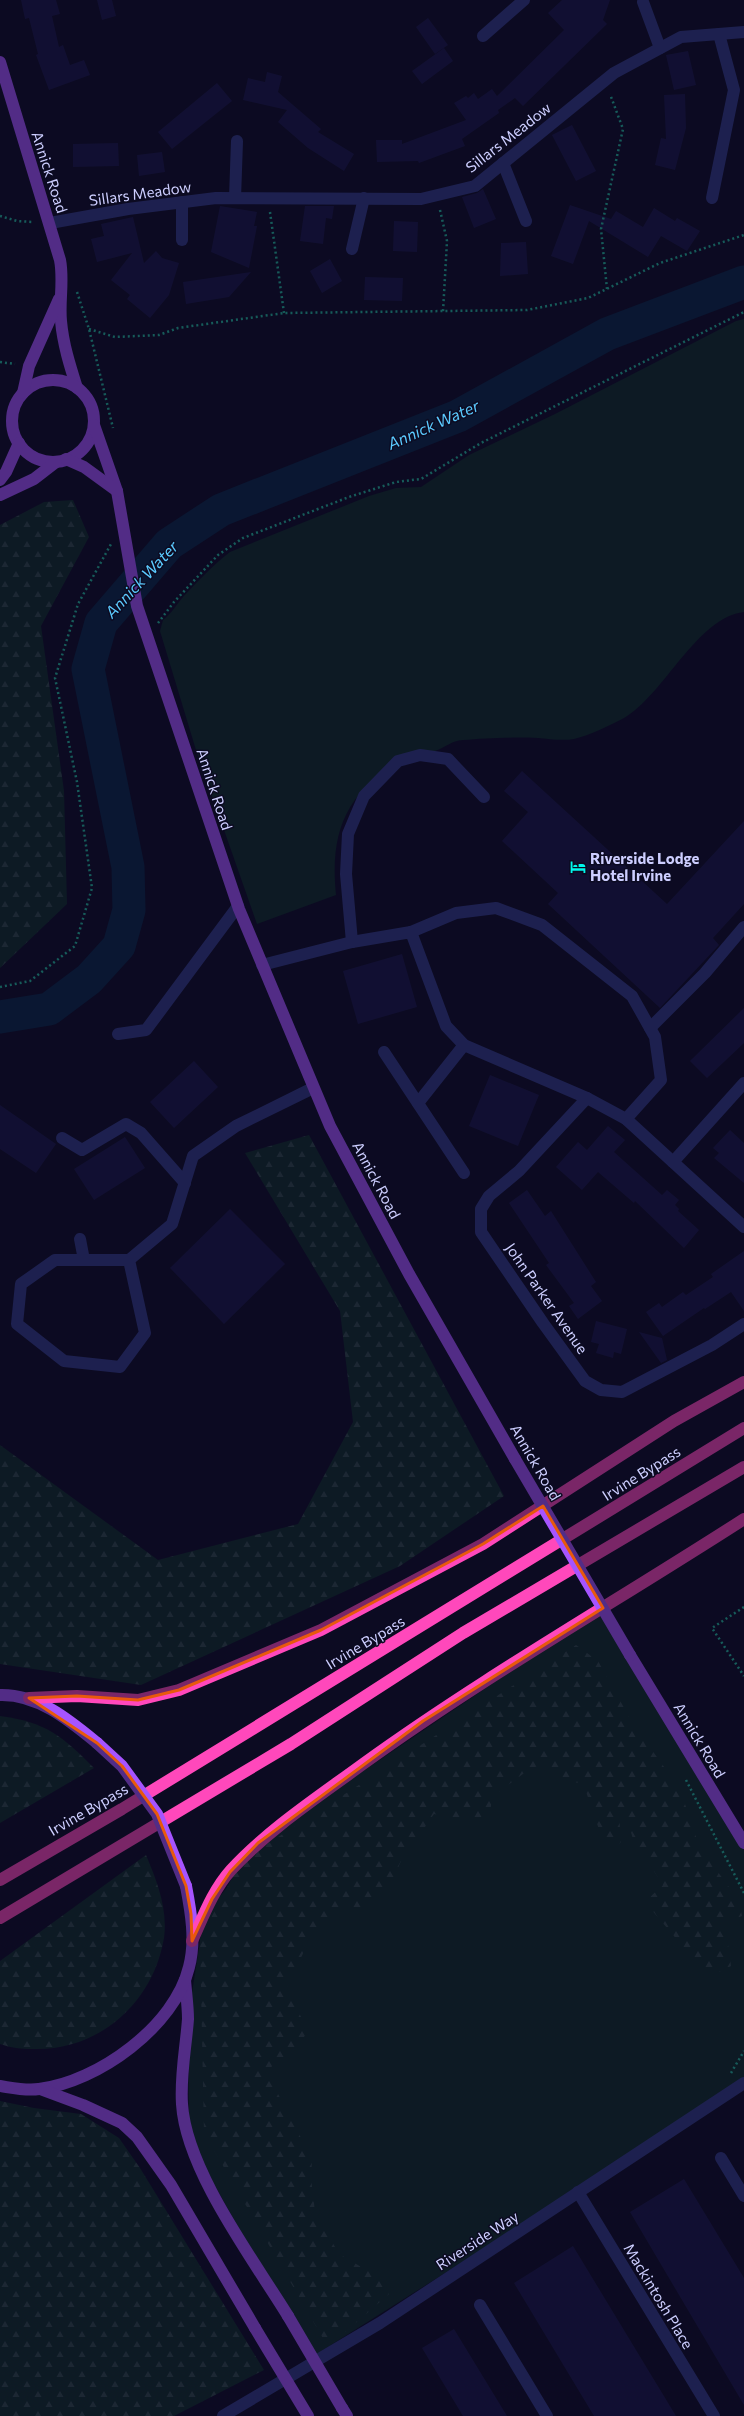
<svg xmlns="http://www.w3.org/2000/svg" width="744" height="2416" viewBox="0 0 744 2416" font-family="Commissioner,sans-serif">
<defs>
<pattern id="forest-firs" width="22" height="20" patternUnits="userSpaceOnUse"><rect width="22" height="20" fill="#0e2d27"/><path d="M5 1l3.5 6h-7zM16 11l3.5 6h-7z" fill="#304a47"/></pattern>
</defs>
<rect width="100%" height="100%" fill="#0c0b22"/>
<g fill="#0e2d27">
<path d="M 744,319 L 744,612 C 697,617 664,695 624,718 C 609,726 590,735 574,739 C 562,741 550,739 538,738 C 517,737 484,738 463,740 C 451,741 446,747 435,751 C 428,754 419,754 412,757 C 349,786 329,827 336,895 L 257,924 L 196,750 L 160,631 L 163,620 C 172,613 176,605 183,597 C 198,581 213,565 230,552 L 369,496 L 396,488 L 421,487 L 469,455 L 555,414 L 736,321 Z"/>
<path d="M 603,1609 L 744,1843 L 744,2084 L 312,2357 L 189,2140 L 188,2018 L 204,1916 L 270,1834 Z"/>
</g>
<g fill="url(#forest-firs)">
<path d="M 73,500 L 89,537 L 41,626 L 64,791 L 67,904 L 0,968 L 0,525 L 44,502 Z"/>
<path d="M 309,1135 L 504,1496 L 400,1566 L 141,1685 L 0,1664 L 0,1445 L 158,1560 L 298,1524 L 353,1422 L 340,1311 L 245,1153 Z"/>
<path d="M 576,1645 L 598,1661 L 633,1724 L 680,1789 L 699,1846 L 739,1901 L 742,1916 L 725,1923 L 731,1966 L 709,1977 L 650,1908 L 650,1897 L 663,1885 L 633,1839 L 627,1819 L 619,1815 L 621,1842 L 611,1851 L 603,1841 L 583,1783 L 567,1782 L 542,1765 L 531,1768 L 492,1797 L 490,1814 L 468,1821 L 434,1814 L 400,1863 L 392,1882 L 363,1909 L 337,1910 L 308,1943 L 287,1987 L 308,2032 L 293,2050 L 266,2071 L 312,2159 L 311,2178 L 315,2212 L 339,2254 L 375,2275 L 389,2294 L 328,2347 L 204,2133 L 200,1939 L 241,1861 Z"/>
<path d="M 0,1716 C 46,1722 62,1736 94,1768 L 0,1823 Z"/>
<path d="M 146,1855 C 157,1881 168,1909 164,1938 C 153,2003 99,2051 33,2049 C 21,2049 11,2048 0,2044 L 0,1961 Z"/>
<path d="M 0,2101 L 34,2108 L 81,2114 L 119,2138 L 140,2168 L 264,2370 L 174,2416 L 0,2416 Z"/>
</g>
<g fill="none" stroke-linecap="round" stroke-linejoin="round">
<path stroke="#072746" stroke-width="33" d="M 0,1017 L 49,1009 L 89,979 L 119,946 L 129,910 L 128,867 L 88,669 L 101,623 L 169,544 L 221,510 L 458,416 L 607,334 L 744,282"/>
</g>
<g fill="#181645">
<path d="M 21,0 L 56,0 L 60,14 L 52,16 L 59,47 L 63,45 L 70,65 L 84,60 L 90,75 L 49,90 L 36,55 L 38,54 L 29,18 L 25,19 Z"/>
<path d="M 97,0 L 112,0 L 116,16 L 102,20 Z"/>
<path d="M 562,0 L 610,0 L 603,20 L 607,24 L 523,106 L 515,98 L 498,110 L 499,113 L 462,139 L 465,146 L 419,163 L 418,161 L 377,162 L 376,140 L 402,140 L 402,144 L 466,120 L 454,103 L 466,96 L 468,98 L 474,93 L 478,99 L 492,89 L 497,96 L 564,30 L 548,13 Z"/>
<path d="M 428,18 L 448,45 L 435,54 L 416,27 Z"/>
<path d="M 444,48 L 453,61 L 422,84 L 412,71 Z"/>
<path d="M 688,51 L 696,85 L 674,90 L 666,55 Z"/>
<path d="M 267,72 L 282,76 L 278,92 L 321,129 L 318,132 L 354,154 L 344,171 L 308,148 L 278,122 L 287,110 L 243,100 L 248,78 L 265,82 Z"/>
<path d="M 217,83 L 232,101 L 172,149 L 158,132 Z"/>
<path d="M 685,94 L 686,128 L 675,170 L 655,165 L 661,138 L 666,139 L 664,95 Z"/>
<path d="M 572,125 L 596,171 L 576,181 L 552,135 Z"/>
<path d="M 118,143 L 119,166 L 73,167 L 73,144 Z"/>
<path d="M 162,152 L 165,172 L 139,176 L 137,155 Z"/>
<path d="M 483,189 L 496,219 L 474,228 L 462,197 L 477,193 Z"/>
<path d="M 570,205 L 611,219 L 616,211 L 643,227 L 654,208 L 675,221 L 677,218 L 700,231 L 687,251 L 661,236 L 648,257 L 589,221 L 573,264 L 551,256 Z"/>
<path d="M 220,206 L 257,212 L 254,226 L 257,226 L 249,268 L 211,252 Z"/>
<path d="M 305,206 L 334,206 L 332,219 L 326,218 L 323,244 L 300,241 Z"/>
<path d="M 133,217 L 144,263 L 156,251 L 162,258 L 179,263 L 169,295 L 150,318 L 127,299 L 130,295 L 111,280 L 132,253 L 97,262 L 91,239 L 104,236 L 101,224 Z"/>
<path d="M 394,221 L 418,222 L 417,252 L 393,251 Z"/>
<path d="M 526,242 L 528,274 L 500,276 L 501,243 Z"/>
<path d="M 330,259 L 342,281 L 322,293 L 310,271 Z"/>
<path d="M 251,272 L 229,297 L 186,304 L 183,282 Z"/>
<path d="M 365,277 L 403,278 L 402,301 L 364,300 Z"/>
<path d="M 522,771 L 667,904 L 744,821 L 744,904 L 713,938 L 719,945 L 660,1008 L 548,904 L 558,893 L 502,841 L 528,812 L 504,791 Z"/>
<path d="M 402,954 L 417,1007 L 358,1024 L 343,971 Z"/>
<path d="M 744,1008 L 744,1043 L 707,1078 L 690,1061 Z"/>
<path d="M 194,1061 L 218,1087 L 174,1128 L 150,1102 Z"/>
<path d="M 490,1075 L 539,1095 L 518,1146 L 469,1126 Z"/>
<path d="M 0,1105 L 56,1144 L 36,1173 L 0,1149 Z"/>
<path d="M 608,1126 L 625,1140 L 614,1152 L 662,1195 L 667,1190 L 679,1200 L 675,1205 L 679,1209 L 678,1211 L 699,1230 L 684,1248 L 635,1201 L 634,1203 L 598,1172 L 582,1190 L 556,1167 L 578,1142 L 587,1150 Z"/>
<path d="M 730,1130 L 744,1143 L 744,1183 L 714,1158 L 719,1153 L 713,1148 Z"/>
<path d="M 125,1137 L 145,1168 L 94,1200 L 74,1169 Z"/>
<path d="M 527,1190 L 545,1216 L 551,1211 L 596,1282 L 591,1286 L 602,1301 L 578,1319 L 569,1306 L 574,1303 L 546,1265 L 549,1263 L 509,1203 Z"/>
<path d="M 230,1209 L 285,1264 L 224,1324 L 170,1268 Z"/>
<path d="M 744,1251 L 744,1311 L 731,1292 L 705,1309 L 704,1308 L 663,1336 L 646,1312 L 659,1303 L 662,1307 L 683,1292 L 686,1295 L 713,1277 L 711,1274 Z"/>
<path d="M 596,1321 L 627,1329 L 621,1354 L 614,1352 L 613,1358 L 596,1353 L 599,1344 L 591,1342 Z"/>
<path d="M 639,1332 L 662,1338 L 667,1360 L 661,1363 Z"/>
<path d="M 684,2179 L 744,2278 L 744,2405 L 630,2212 Z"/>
<path d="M 573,2246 L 676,2416 L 594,2416 L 514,2283 Z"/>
<path d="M 454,2329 L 507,2416 L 463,2416 L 422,2348 Z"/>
</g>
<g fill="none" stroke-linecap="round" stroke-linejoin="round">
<g stroke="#23bd9d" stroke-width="2.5" stroke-dasharray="2 3" stroke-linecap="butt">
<path d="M 440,210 L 447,241 L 443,312"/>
<path d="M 270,212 L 284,313"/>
<path d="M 0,216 L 17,221 L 33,222"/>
<path d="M 607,289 L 601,229 L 623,129 L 610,94"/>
<path d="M 77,292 L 89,329 L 113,428"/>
<path d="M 89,329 L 115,337 L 159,335 L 178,328 L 284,313 L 527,310 L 588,298 L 660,263 L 744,235"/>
<path d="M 0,362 L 15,364"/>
<path d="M 158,623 L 174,602 L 218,555 L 243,538 L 349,497 L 396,482 L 421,479 L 481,443 L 744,312"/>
<path d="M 0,987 L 30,981 L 75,946 L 92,888 L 77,782 L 55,678 L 78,604 L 111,544"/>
<path d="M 744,1607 L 712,1628 L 744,1676"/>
<path d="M 686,1780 L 744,1893"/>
<path d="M 731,2073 L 744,2051"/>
</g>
<g stroke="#323b86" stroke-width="12">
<path d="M 643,2 L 660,48"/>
<path d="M 483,36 L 524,0"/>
<path d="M 503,163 L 526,221"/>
<path d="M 235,198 L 237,141"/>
<path d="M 712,198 L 734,90 L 719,34"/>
<path d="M 182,202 L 182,240"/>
<path d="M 50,223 L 128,209 L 216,198 L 421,199 L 475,186 L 614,73 L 681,37 L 744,32"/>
<path d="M 352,249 L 364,198"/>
<path d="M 411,932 L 456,913 L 496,908 L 542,925 L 632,996 L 655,1037 L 661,1080 L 626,1119"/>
<path d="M 352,942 L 346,874 L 348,834 L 364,796 L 398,761 L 420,755 L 448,759 L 484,797"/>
<path d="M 262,965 L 352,942 L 411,932 L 446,1026 L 464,1045 L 587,1098 L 626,1119 L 673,1162 L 744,1083"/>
<path d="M 650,1028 L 705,973 L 744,927"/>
<path d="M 118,1034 L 146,1030 L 238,906"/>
<path d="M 384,1052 L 464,1173"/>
<path d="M 587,1098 L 519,1171 L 489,1196 L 481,1209 L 481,1232 L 543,1323 L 585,1381 L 601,1390 L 622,1392 L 712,1345 L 744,1324"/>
<path d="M 418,1103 L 464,1045"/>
<path d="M 62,1138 L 82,1150 L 126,1124 L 141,1133 L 185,1183"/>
<path d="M 673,1162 L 744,1227"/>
<path d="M 80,1239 L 84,1260"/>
<path d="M 129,1260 L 145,1333 L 120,1367 L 64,1361 L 17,1324 L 21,1284 L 55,1260 L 129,1260 L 172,1224 L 193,1156 L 236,1126 L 313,1088"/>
<path d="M 721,2158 L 744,2196"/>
<path d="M 578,2192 L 714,2416"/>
<path d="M 480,2305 L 547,2416"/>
<path d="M 223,2416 L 380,2323 L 744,2083"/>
</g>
<g stroke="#a654ff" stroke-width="12">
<path d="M 0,62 L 60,260 C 64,280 59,301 61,321 C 63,344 70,366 77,388"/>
<circle cx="53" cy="421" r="41"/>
<path d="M 23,393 L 29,366 L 59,299"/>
<path d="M 94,425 L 117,491 L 137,606 L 239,909 L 330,1126 L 409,1274 L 515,1459"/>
<path d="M 66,459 L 84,467 L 117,491"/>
<path d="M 0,480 L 6,472 L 19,443"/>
<path d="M 0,495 L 34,479 L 56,462"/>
<path d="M 630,1655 L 744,1843"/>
<path d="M 0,1695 C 38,1694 69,1720 97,1743"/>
<path d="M 185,1980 C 186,1993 188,2006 188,2019 C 186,2047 180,2075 182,2104 C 186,2170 253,2259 288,2316"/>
<path d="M 0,2086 C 13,2088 26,2091 39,2089 C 98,2082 175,2026 189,1967 C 196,1941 191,1912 186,1886"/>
<path d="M 40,2089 L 83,2105 L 122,2123 L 137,2137 L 171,2185 L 255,2328"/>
<path d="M 342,2408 L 347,2416"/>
</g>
<g stroke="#ff48bb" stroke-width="12">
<path d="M 29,1698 L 77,1696 L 138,1700 L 179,1690 L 321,1630 L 483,1544 L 674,1421 L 744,1382"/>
<path d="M 0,1880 L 122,1809 L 744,1428"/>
<path d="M 0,1918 L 291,1744 L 463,1633 L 744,1467"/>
<path d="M 192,1941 C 203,1917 213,1890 231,1870 C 269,1829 318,1797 363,1764 C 485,1676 617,1601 744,1519"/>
</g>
<g stroke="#a654ff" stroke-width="12">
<path d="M 515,1459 L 630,1655"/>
<path d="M 97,1743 L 122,1766 L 157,1814 L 186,1886"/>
<path d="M 288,2316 L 342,2408"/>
<path d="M 255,2328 L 308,2416"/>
</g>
</g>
<path d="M0 0H744V2416H0ZM 543,1506 L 603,1608 L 423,1721 L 258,1843 L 230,1872 L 212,1899 L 192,1941 L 191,1914 L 186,1886 L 157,1814 L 122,1766 L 97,1743 L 29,1698 L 77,1696 L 138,1700 L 179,1690 L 321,1630 L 483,1544 Z" fill="#0c0b22" fill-opacity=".55" fill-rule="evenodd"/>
<path fill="none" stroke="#e8590c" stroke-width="3" stroke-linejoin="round" d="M 543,1506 L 603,1608 L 423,1721 L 258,1843 L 230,1872 L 212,1899 L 192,1941 L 191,1914 L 186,1886 L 157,1814 L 122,1766 L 97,1743 L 29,1698 L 77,1696 L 138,1700 L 179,1690 L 321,1630 L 483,1544 Z"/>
<defs>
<symbol id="hotel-bare" viewBox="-9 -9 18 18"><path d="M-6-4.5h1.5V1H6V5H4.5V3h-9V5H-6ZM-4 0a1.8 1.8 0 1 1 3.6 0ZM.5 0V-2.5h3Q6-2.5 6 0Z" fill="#00f8ec" stroke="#0c0b22" stroke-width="2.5" paint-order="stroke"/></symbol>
</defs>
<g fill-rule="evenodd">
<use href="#hotel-bare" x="567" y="856" width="22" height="22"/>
</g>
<g text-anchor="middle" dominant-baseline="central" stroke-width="3" stroke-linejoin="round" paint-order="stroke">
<g font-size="15" fill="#cdceff" stroke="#0c0b22">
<text transform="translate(508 137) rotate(-38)">Sillars Meadow</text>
<text transform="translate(50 172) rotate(72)">Annick Road</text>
<text transform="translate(140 193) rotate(-8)">Sillars Meadow</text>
<text transform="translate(215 789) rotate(72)">Annick Road</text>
<text transform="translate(377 1180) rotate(62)">Annick Road</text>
<text transform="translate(547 1298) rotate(55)">John Parker Avenue</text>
<text transform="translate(536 1462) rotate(60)">Annick Road</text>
<text transform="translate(641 1473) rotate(-32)">Irvine Bypass</text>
<text transform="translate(365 1642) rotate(-31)">Irvine Bypass</text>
<text transform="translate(700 1740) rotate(59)">Annick Road</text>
<text transform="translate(88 1809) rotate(-30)">Irvine Bypass</text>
<text transform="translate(477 2240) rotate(-33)">Riverside Way</text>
<text transform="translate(659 2296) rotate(59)">Mackintosh Place</text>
</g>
<g font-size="15" font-weight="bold" fill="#cdceff" stroke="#0c0b22" text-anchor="start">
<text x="590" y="858">Riverside Lodge<tspan x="590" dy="17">Hotel Irvine</tspan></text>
</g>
<g font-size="16" font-style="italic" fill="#5bcbff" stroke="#0c0b22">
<text transform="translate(433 424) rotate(-24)">Annick Water</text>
<text transform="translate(141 579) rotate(-47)">Annick Water</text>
</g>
</g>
</svg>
